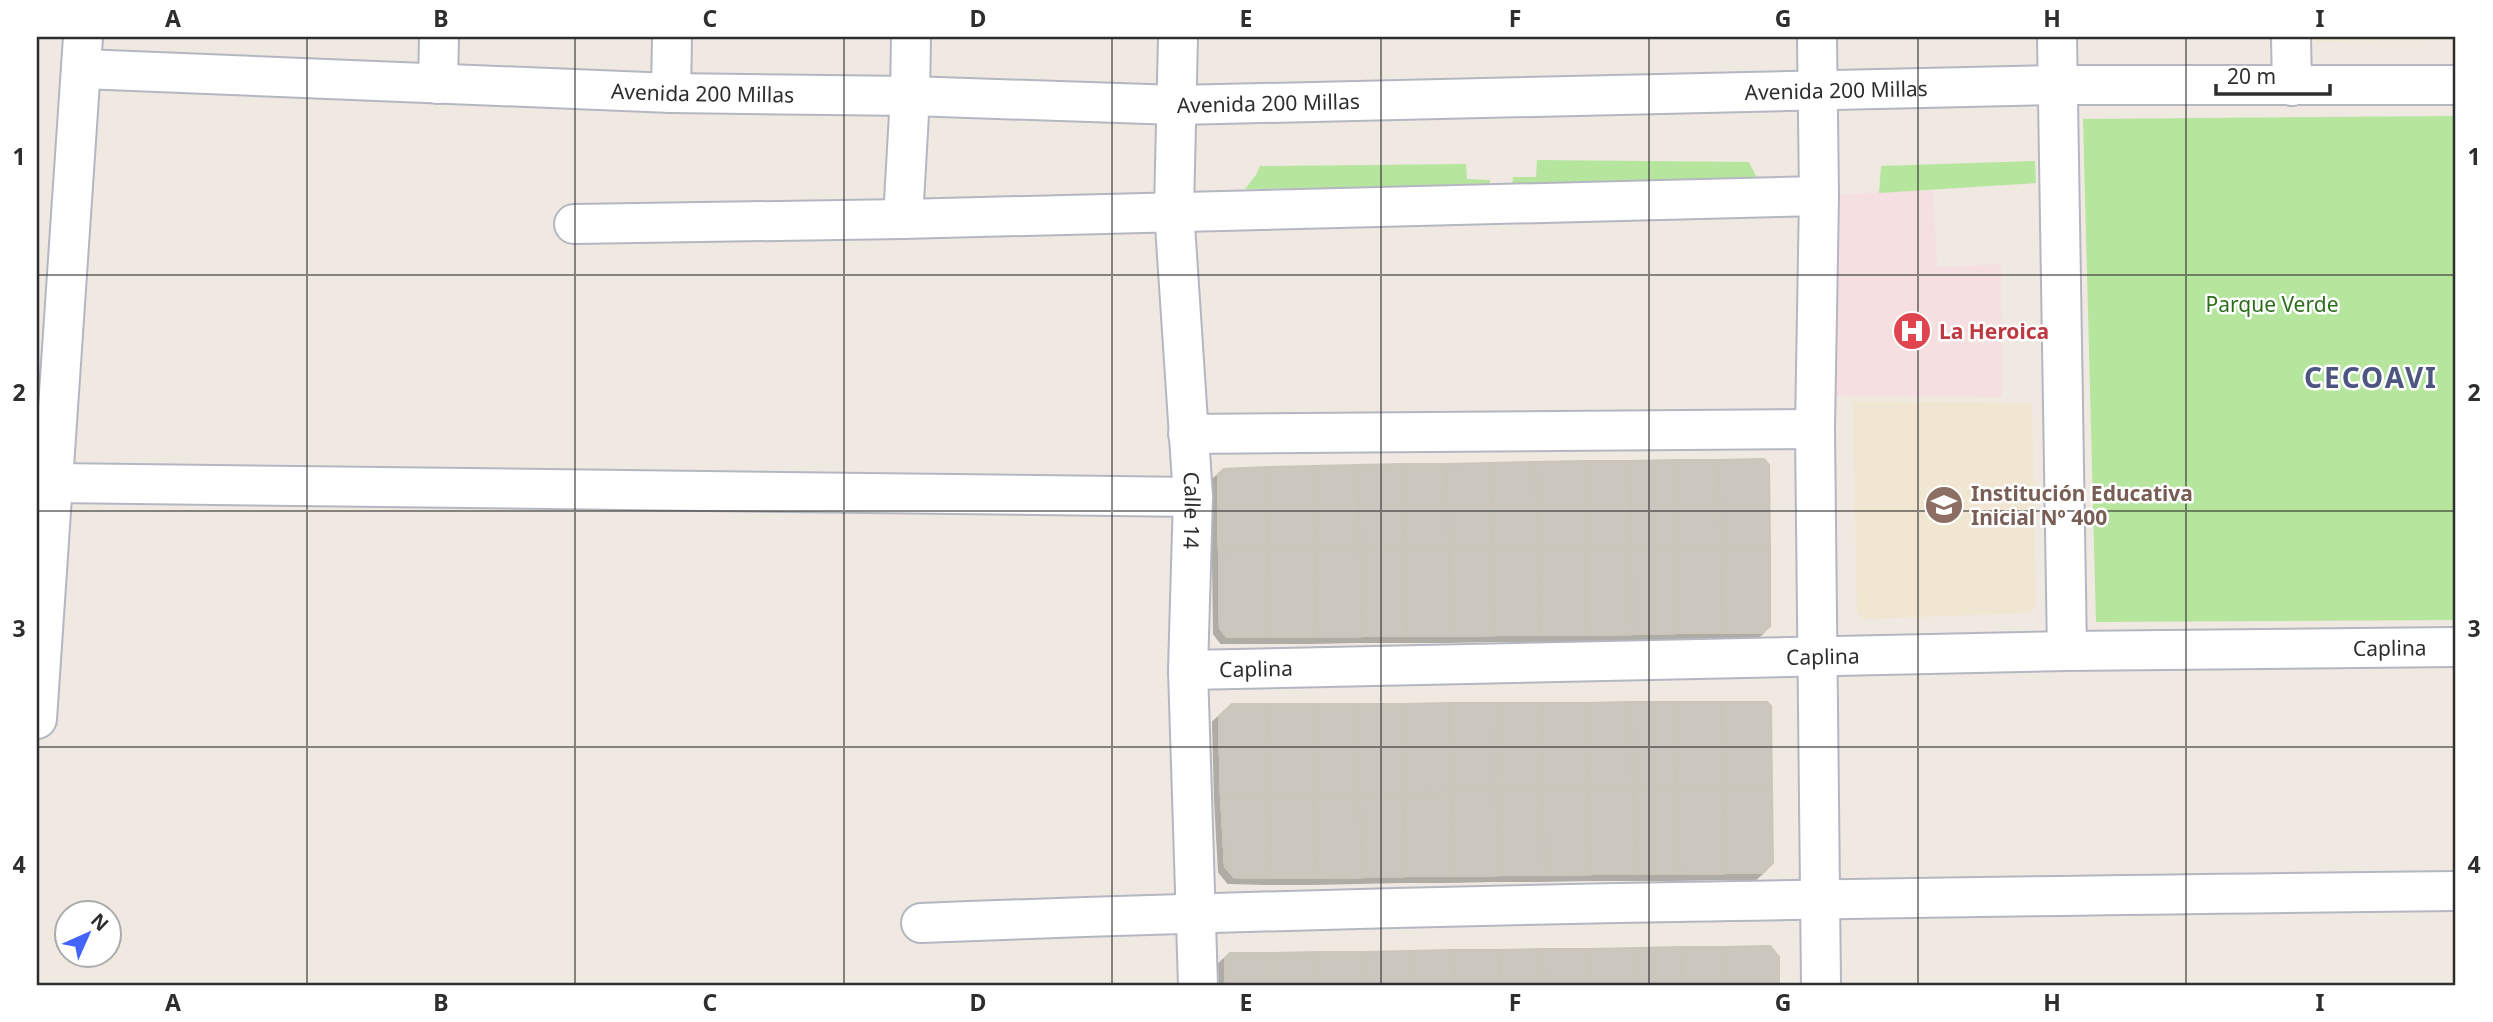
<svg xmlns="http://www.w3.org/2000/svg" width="2493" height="1022" viewBox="0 0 2493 1022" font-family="'Noto Sans',sans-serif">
<defs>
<filter id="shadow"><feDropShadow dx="-6" dy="6" stdDeviation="0" flood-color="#0004"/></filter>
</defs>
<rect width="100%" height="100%" fill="#efe9e1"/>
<g fill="#f0e6d1">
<path d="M 2314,37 L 2456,37 L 2456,40 L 2314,41 Z"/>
<path d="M 1853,401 L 2032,403 L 2036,606 L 2029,613 L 1863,619 L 1857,612 Z"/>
</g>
<path fill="#f5dfe0" d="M 1933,190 L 1937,267 L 2001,264 L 2002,397 L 1822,396 L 1825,195 Z"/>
<g fill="#b6e59e">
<path d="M 2456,116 L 2456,620 L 2096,622 L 2083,119 Z"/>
<path d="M 1537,160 L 1749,162 L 1755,174 L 1764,185 L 1512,187 L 1513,177 L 1536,177 Z"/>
<path d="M 2035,161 L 2036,183 L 1879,193 L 1881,166 Z"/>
<path d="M 1466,164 L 1467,179 L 1490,180 L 1490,186 L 1245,189 L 1256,175 L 1260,166 Z"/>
</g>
<g fill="#cbc7bf" stroke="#cbc5ba" stroke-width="2" filter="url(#shadow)">
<path d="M 1764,459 L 1769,465 L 1770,547 L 1721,548 L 1718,460 Z"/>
<path d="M 1674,460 L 1674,548 L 1631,549 L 1630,461 Z"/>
<path d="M 1674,460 L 1718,460 L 1721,548 L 1674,548 Z"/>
<path d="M 1585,461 L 1585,549 L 1539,549 L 1535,462 Z"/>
<path d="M 1585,461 L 1630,461 L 1631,549 L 1585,549 Z"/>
<path d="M 1535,462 L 1539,549 L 1493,550 L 1490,463 Z"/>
<path d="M 1490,463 L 1493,550 L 1449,550 L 1446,464 Z"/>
<path d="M 1402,464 L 1404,550 L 1360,551 L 1357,465 Z"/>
<path d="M 1402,464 L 1446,464 L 1449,550 L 1404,550 Z"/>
<path d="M 1357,465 L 1360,551 L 1316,551 L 1314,466 Z"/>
<path d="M 1314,466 L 1316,551 L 1268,551 L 1266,467 Z"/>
<path d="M 1266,467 L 1268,551 L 1219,552 L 1218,474 L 1224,469 Z"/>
<path d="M 1770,547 L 1770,626 L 1762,633 L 1722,633 L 1721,548 Z"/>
<path d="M 1674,548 L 1721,548 L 1722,633 L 1675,633 Z"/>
<path d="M 1674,548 L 1675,633 L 1632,634 L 1631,549 Z"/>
<path d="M 1539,549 L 1585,549 L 1586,635 L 1540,635 Z"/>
<path d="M 1539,549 L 1540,635 L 1495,635 L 1493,550 Z"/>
<path d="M 1585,549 L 1631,549 L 1632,634 L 1586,635 Z"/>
<path d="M 1404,550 L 1449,550 L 1451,636 L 1407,636 Z"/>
<path d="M 1404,550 L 1407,636 L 1362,636 L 1360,551 Z"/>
<path d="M 1449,550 L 1493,550 L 1495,635 L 1451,636 Z"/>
<path d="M 1268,551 L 1316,551 L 1317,637 L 1270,637 Z"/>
<path d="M 1268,551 L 1270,637 L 1227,637 L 1220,628 L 1219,552 Z"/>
<path d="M 1316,551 L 1360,551 L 1362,636 L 1317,637 Z"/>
<path d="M 1631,702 L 1633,790 L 1588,790 L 1586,703 Z"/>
<path d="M 1631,702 L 1674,702 L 1676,789 L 1633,790 Z"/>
<path d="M 1674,702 L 1721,702 L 1724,789 L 1676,789 Z"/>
<path d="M 1721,702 L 1767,702 L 1771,706 L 1772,788 L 1724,789 Z"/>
<path d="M 1449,703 L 1451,792 L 1403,793 L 1403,704 Z"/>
<path d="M 1449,703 L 1497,703 L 1496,791 L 1451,792 Z"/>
<path d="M 1497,703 L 1543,703 L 1542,791 L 1496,791 Z"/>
<path d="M 1543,703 L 1586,703 L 1588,790 L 1542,791 Z"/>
<path d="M 1232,704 L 1268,704 L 1270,794 L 1221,795 L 1219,716 Z"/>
<path d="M 1268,704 L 1313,704 L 1313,794 L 1270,794 Z"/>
<path d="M 1313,704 L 1359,704 L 1359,793 L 1313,794 Z"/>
<rect x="1359" y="704" width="44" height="89"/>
<path d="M 1772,788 L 1773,863 L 1762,873 L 1726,873 L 1724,789 Z"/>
<path d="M 1676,789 L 1724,789 L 1726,873 L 1680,874 Z"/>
<path d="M 1676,789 L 1680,874 L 1637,874 L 1633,790 Z"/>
<path d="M 1588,790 L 1633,790 L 1637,874 L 1591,874 Z"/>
<path d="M 1588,790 L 1591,874 L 1545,875 L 1542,791 Z"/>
<path d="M 1496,791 L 1542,791 L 1545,875 L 1499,875 Z"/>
<path d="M 1496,791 L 1499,875 L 1454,876 L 1451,792 Z"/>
<path d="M 1451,792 L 1454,876 L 1406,876 L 1403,793 Z"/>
<path d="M 1359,793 L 1403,793 L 1406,876 L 1363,877 Z"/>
<path d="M 1359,793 L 1363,877 L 1316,878 L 1313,794 Z"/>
<path d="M 1270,794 L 1313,794 L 1316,878 L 1271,878 Z"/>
<path d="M 1270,794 L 1271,878 L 1234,877 L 1225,866 L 1221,795 Z"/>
<path d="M 1770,946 L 1779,957 L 1779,985 L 1726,985 L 1726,947 Z"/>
<path d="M 1681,947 L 1682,985 L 1637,985 L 1636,948 Z"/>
<path d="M 1681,947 L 1726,947 L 1726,985 L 1682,985 Z"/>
<path d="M 1636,948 L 1637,985 L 1591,985 L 1590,949 Z"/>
<path d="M 1543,949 L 1544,985 L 1500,985 L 1499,950 Z"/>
<path d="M 1543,949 L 1590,949 L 1591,985 L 1544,985 Z"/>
<path d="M 1454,950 L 1455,985 L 1411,985 L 1410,951 Z"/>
<path d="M 1454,950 L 1499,950 L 1500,985 L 1455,985 Z"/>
<path d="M 1410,951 L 1411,985 L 1365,985 L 1365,952 Z"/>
<path d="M 1318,952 L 1318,985 L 1272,985 L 1272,953 Z"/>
<rect x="1318" y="952" width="47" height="33"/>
<path d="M 1230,953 L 1272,953 L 1272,985 L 1226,985 L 1225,958 Z"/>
</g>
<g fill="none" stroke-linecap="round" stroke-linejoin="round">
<defs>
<g id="minor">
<path id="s1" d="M 1178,37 L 1174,210 L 1193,497 L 1188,670 L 1198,985"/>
<path d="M 1817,37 L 1819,196 L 1815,429 L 1821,985"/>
<path d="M 2057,37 L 2067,651"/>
<path d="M 2291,37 L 2292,86"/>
<path id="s2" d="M 83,69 L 671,93 L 910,96 L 1177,105 L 2058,85 L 2456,85"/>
<path d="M 438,84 L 439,37"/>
<path d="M 671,93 L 672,37"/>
<path d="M 903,219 L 910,96 L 911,37"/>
<path d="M 574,224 L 903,219 L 1819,196"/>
<path d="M 1188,434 L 1815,429"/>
<path d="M 54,483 L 1193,497"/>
<path id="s3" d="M 1188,670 L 2067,651 L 2456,647"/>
<path d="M 37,719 L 83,37"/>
<path d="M 921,923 C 1433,903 1944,897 2456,891"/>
</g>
</defs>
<use href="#minor" stroke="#b4b7c1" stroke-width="42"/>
<use href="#minor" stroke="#fff" stroke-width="38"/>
</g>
<path fill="none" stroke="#2e2e2e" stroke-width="2" stroke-opacity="0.55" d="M 307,37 L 307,985M 575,37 L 575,985M 844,37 L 844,985M 1112,37 L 1112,985M 1381,37 L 1381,985M 1649,37 L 1649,985M 1918,37 L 1918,985M 2186,37 L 2186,985M 37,275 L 2456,275M 37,511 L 2456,511M 37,747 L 2456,747"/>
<defs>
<symbol id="hospital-disc" viewBox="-11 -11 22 22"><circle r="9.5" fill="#e0444e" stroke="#fff"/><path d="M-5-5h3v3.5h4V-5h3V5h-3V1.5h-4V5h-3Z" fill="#fff"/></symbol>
<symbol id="school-disc" viewBox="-11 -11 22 22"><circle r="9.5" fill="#8d6e63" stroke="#fff"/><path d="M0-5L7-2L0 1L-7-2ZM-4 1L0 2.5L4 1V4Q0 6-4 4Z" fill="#fff"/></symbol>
</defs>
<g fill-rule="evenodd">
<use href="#hospital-disc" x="1890" y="309" width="44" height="44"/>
<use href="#school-disc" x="1922" y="483" width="44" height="44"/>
</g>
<g text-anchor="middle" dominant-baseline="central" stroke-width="5" stroke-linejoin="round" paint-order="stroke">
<g font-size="21" fill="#2e2e2e" stroke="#fff">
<text stroke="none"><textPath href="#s2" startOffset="1754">Avenida 200 Millas</textPath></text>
<text stroke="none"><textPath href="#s2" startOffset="620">Avenida 200 Millas</textPath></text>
<text stroke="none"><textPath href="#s2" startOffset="1186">Avenida 200 Millas</textPath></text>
<text stroke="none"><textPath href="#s1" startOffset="474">Calle 14</textPath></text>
<text stroke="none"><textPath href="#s3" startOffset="1202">Caplina</textPath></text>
<text stroke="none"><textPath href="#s3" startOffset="635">Caplina</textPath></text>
<text stroke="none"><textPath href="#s3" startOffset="68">Caplina</textPath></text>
</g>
<g font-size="21" fill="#2c6e1b" stroke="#fff">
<text x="2272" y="304">Parque Verde</text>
</g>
<g font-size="21" font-weight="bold" fill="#be3a42" stroke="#fff" text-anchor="start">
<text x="1939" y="331">La Heroica</text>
</g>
<g font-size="21" font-weight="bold" fill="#785e54" stroke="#fff" text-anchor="start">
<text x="1971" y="493">Institución Educativa<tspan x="1971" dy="24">Inicial Nº 400</tspan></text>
</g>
<g font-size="28" font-weight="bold" letter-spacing="2" fill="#4d5680" stroke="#fff">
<text x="2371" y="377">CECOAVI</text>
</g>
</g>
<rect width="2493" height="1022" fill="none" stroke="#ffffff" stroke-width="77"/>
<g transform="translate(88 934) rotate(45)"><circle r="33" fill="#ffffff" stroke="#ababab" stroke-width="2"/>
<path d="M0-5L12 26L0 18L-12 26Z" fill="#4264fb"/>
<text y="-10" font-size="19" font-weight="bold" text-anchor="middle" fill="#2e2e2e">N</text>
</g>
<path d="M2216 84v10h114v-10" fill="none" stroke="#2e2e2e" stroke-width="3.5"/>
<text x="2227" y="84" font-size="21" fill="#2e2e2e" stroke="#ffffff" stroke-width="5" paint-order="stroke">20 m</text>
<rect x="38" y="38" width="2416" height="946" fill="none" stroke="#2e2e2e" stroke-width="2.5"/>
<g font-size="23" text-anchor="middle" font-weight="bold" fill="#2e2e2e">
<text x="173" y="27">A</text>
<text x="441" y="27">B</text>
<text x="710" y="27">C</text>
<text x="978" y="27">D</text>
<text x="1246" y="27">E</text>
<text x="1515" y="27">F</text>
<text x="1783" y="27">G</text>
<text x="2052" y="27">H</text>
<text x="2320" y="27">I</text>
<text x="19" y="165">1</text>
<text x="2474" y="165">1</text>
<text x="19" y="401">2</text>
<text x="2474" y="401">2</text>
<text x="19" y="637">3</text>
<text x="2474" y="637">3</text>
<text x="19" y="873">4</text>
<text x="2474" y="873">4</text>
<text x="173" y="1011">A</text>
<text x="441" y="1011">B</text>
<text x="710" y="1011">C</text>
<text x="978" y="1011">D</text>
<text x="1246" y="1011">E</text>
<text x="1515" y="1011">F</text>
<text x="1783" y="1011">G</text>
<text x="2052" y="1011">H</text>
<text x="2320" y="1011">I</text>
</g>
</svg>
